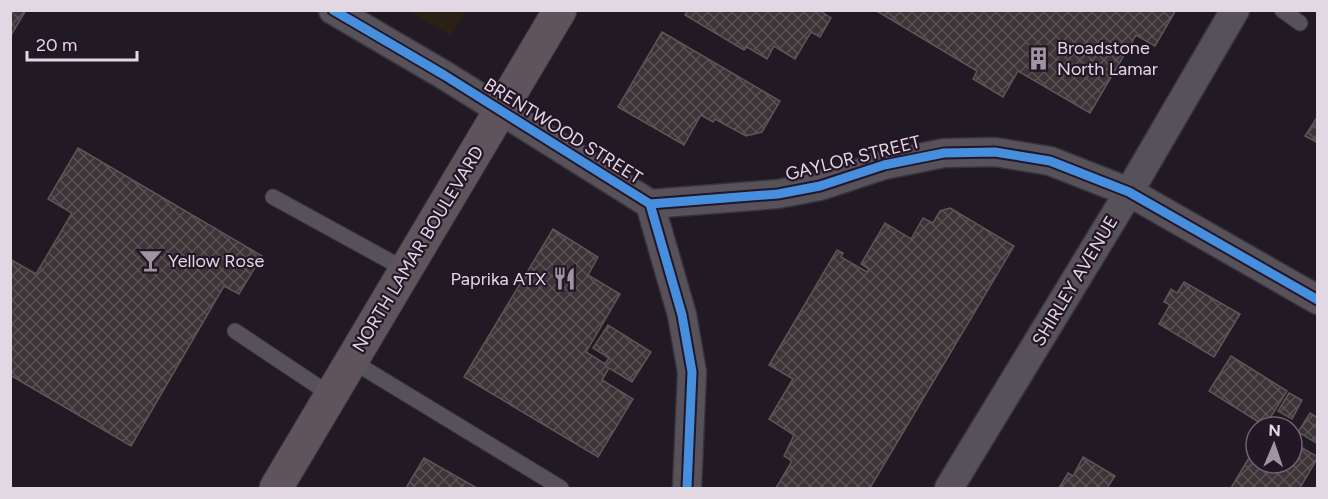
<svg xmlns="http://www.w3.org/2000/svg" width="1328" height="499" viewBox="0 0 1328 499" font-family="Figtree,sans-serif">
<defs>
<pattern id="building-cross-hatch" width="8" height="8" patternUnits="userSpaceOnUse" patternTransform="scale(1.5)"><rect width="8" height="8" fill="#3d3437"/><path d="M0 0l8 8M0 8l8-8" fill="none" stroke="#595154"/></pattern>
</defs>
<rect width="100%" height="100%" fill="#211923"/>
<path fill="#2a2013" d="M 408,11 L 467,11 L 451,36 Z"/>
<g fill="url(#building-cross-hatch)" stroke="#5e5557" stroke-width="1.5">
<path d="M 10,10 L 26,10 L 10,37 Z"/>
<path d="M 688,10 L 819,10 L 831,18 L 820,37 L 811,32 L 795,59 L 774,46 L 767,59 L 747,47 L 744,50 L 685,15 Z"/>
<path d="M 875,10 L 1176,10 L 1155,46 L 1136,35 L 1090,113 L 1018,71 L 1003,97 L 973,79 L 977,71 Z"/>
<path d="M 662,32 L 780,101 L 762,132 L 746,136 L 715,119 L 713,122 L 701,115 L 684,145 L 618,107 Z"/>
<path d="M 1318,116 L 1318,143 L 1305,136 Z"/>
<path d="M 78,148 L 262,256 L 239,294 L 224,286 L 131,446 L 10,375 L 10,259 L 36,274 L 72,213 L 48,199 Z"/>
<path d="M 950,208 L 1014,246 L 870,488 L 776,488 L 792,461 L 784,456 L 794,435 L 769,419 L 793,379 L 769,365 L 837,250 L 843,253 L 841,257 L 867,272 L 869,269 L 861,264 L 885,223 L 911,239 L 923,218 L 933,223 L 940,211 Z"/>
<path d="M 553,229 L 598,257 L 588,275 L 620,294 L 586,352 L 605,364 L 609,358 L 593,348 L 608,325 L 651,352 L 632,382 L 609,368 L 602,380 L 633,399 L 598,457 L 464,377 Z"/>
<path d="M 1184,282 L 1240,314 L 1214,357 L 1159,324 L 1170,305 L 1164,302 L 1171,289 L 1177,293 Z"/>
<path d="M 1231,356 L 1287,391 L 1265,426 L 1209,391 Z"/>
<path d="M 1289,393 L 1302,400 L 1292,419 L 1278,411 Z"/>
<path d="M 1310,413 L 1318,418 L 1318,444 L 1298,432 Z"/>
<path d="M 1292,442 L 1318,457 L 1300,488 L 1231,488 L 1256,446 L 1256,463 L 1292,463 Z"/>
<path d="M 1083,457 L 1115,476 L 1107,488 L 1059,488 L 1068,473 L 1073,476 Z"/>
<path d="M 424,458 L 477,488 L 406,488 Z"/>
</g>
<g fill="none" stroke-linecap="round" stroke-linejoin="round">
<defs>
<g id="lane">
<path d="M 1282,10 L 1300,23"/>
<path d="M 273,197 L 406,270"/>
<path d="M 235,331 L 331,395"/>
<path d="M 352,361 L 561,488"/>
</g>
<g id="street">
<path d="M 333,10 L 444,75 L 650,204 L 682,315 L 692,372 L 687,488"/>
<path d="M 650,204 L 778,194 L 820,186 L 884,165 L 944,153 L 995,152 L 1050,161 L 1129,192 L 1318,300"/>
<path d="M 949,488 L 1129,192 L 1235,10"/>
</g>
<path id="primary" d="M 276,488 L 560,10"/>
</defs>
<use href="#lane" stroke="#39333b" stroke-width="17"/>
<use href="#street" stroke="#39333b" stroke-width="31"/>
<use href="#primary" stroke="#39333b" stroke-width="35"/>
<use href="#lane" stroke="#575159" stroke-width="15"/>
<use href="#street" stroke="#575159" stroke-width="28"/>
<use href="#primary" stroke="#5f545b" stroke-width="33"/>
<defs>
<g id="cycleway">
<path d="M 333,10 L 444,75 L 650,204 L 682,315 L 692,372 L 687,488"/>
<path d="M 650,204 L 778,194 L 820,186 L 884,165 L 944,153 L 995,152 L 1050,161 L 1129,192 L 1318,300"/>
</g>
</defs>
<use href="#cycleway" stroke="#241527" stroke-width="13"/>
<use href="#cycleway" stroke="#468fdf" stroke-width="9"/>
</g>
<defs>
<symbol id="building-bare" viewBox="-9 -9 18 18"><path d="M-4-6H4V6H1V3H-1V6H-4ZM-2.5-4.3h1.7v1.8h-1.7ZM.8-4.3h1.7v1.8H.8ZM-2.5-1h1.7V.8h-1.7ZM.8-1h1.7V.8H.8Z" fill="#9e95a0" stroke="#241527" stroke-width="2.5" paint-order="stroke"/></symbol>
<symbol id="bar-bare" viewBox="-9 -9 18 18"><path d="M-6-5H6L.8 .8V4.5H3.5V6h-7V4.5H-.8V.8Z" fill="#9e95a0" stroke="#241527" stroke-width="2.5" paint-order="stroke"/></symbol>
<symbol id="restaurant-bare" viewBox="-9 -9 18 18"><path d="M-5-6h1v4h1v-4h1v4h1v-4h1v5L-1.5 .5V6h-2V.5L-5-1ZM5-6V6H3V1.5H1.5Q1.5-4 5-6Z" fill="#9e95a0" stroke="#241527" stroke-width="2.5" paint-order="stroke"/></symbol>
</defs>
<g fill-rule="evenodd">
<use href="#building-bare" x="1022" y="42" width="33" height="33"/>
<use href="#bar-bare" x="134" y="244" width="33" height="33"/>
<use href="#restaurant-bare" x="548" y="262" width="33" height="33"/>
</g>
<g text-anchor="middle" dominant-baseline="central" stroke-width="4.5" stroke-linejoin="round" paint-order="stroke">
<g font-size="18" fill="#e2d8e4" stroke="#241527" text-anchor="start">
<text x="1057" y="48">Broadstone<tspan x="1057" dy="21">North Lamar</tspan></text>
<text x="168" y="261">Yellow Rose</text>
<text x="546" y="279" text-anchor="end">Paprika ATX</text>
</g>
<g font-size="18" fill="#e2d8e4" stroke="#241527">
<text transform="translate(563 131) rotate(32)">BRENTWOOD STREET</text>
<text transform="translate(853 158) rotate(-14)">GAYLOR STREET</text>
<text transform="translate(418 249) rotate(-59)">NORTH LAMAR BOULEVARD</text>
<text transform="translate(1075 281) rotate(-59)">SHIRLEY AVENUE</text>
</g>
</g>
<rect width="1328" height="499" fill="none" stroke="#e2d8e4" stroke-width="24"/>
<g transform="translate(1274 445) rotate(2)"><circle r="28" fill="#241527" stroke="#706373" stroke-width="1.5"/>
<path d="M0-4.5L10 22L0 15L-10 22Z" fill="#9e95a0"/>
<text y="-9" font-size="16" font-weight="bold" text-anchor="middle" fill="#e2d8e4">N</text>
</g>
<path d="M27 51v9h110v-9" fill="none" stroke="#e2d8e4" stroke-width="3"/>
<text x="36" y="51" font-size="18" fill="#e2d8e4" stroke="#241527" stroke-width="4.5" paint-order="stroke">20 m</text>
</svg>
